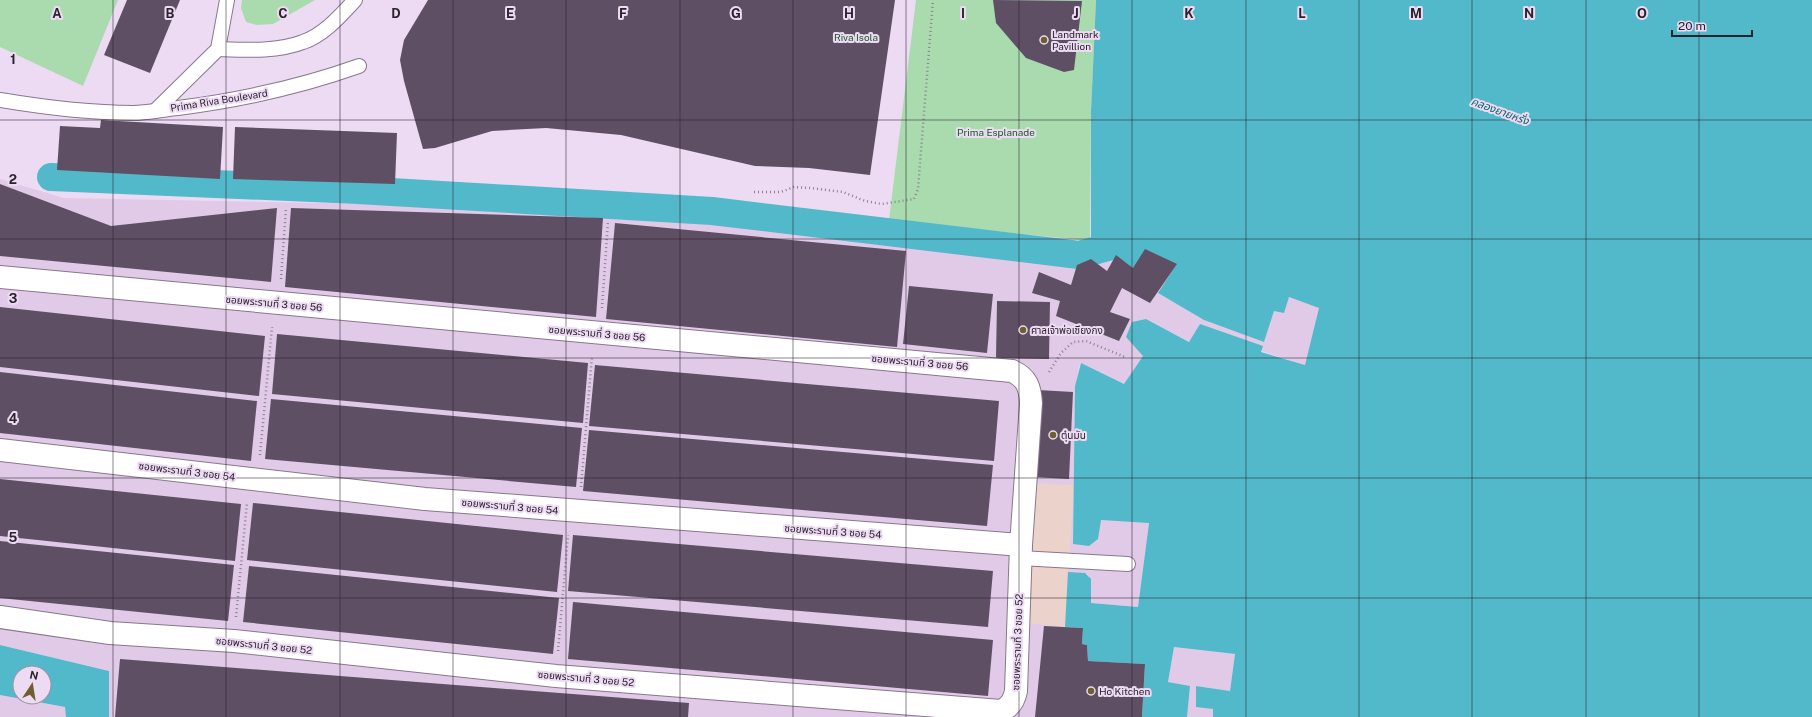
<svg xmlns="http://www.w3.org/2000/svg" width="1812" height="717" viewBox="0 0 1812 717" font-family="'Public Sans','Noto Sans Thai',sans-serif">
<rect width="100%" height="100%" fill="#eddaf3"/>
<g fill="#e1cae8">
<path d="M 0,179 L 64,198 L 518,207 L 721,223 L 1076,265 L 1110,251 L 1145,249 L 1177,264 L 1158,293 L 1204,320 L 1264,342 L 1274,311 L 1289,297 L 1320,308 L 1305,365 L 1261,351 L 1262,347 L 1200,325 L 1190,342 L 1146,319 L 1143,356 L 1124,384 L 1080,363 L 1075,386 L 1073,544 L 1100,520 L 1149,522 L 1138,607 L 1091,603 L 1066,627 L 1083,628 L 1082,644 L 1145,664 L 1142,717 L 109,717 L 109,671 L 0,645 Z"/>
<path d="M 1174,647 L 1235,654 L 1230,691 L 1196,686 L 1214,709 L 1213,717 L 1187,717 L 1190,686 L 1168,682 Z"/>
<path d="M 0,695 L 66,707 L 66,717 L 0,717 Z"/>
</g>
<path fill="#ebd2cb" d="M 1032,483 L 1074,485 L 1065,627 L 1026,623 Z"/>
<g fill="#aadbaf">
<path d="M 0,0 L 118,0 L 83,86 L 0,47 Z"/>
<path d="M 242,0 L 315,0 L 273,24 L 257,25 L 246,22 L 241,8 Z"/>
<path d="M 916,0 L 1096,0 L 1091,111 L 1090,241 L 889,220 Z"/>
</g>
<g fill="#52b9ca" fill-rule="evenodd">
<path d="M 1096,0 L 1812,0 L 1812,717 L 1213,717 L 1213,709 L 1196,707 L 1196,686 L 1230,691 L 1235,654 L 1174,647 L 1168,682 L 1190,686 L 1187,717 L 1142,717 L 1145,664 L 1088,661 L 1087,645 L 1082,644 L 1083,628 L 1065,627 L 1068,572 L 1085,573 L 1091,579 L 1091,603 L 1138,607 L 1149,523 L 1101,520 L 1098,539 L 1089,546 L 1073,544 L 1075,386 L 1081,363 L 1124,384 L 1143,356 L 1126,337 L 1132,322 L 1146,319 L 1189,342 L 1200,324 L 1263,346 L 1261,352 L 1305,365 L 1319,308 L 1289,297 L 1284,313 L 1274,311 L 1264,342 L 1204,320 L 1158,293 L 1176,265 L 1133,268 L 1110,251 L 1091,259 L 1091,111 Z"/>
<path d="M 0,645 L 109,671 L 109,717 L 66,717 L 65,707 L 0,695 ZM 20,673 L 44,673 L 44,697 L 20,697 Z"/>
</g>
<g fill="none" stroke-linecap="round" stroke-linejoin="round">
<path stroke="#52b9ca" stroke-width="28" d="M 51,177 L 358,190 L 712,211 L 1079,255 L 1126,242"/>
</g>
<g fill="#5f4f64">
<path d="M 127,0 L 180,0 L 150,73 L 104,55 Z"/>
<path d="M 428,0 L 895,0 L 870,175 L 809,168 L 755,166 L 621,135 L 546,128 L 492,131 L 435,148 L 423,149 L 404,81 L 400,60 L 404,40 Z"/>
<path d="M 993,0 L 1082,1 L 1074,70 L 1064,72 L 1026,58 L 996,23 Z"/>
<path d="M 101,120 L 223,127 L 220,179 L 57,170 L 60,126 L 100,128 Z"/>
<path d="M 235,127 L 397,133 L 395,184 L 233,179 Z"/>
<path d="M 0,184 L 111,226 L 277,208 L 271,282 L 0,256 Z"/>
<path d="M 291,208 L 603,218 L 596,317 L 285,287 Z"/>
<path d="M 615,223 L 906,251 L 897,347 L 606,319 Z"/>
<path d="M 1145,249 L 1177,264 L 1150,303 L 1122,288 L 1110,312 L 1130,319 L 1119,341 L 1056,316 L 1060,301 L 1032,293 L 1039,272 L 1071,285 L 1077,265 L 1091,259 L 1107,271 L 1116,255 L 1133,268 Z"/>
<path d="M 909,286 L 993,294 L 987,353 L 903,344 Z"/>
<path d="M 997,301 L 1050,302 L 1049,359 L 996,358 Z"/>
<path d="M 0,307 L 265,336 L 259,396 L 0,367 Z"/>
<path d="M 277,334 L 588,363 L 583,423 L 272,394 Z"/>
<path d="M 595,365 L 999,401 L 994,461 L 589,426 Z"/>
<path d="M 0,372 L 257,401 L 251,461 L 0,433 Z"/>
<path d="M 1038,390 L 1073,392 L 1069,479 L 1033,477 Z"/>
<path d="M 271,399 L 582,428 L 576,487 L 265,459 Z"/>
<path d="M 589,430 L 993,465 L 987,526 L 583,491 Z"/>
<path d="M 0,479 L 241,504 L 235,561 L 0,536 Z"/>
<path d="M 253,503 L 563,535 L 557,592 L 247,560 Z"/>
<path d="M 573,535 L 993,571 L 988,627 L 568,591 Z"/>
<path d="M 0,541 L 234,565 L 228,621 L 0,598 Z"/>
<path d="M 249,566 L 559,598 L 553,654 L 243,622 Z"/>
<path d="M 573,602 L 993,640 L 988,696 L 568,659 Z"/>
<path d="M 1044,626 L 1083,628 L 1082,644 L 1087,645 L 1088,661 L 1145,664 L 1142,717 L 1035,717 Z"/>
<path d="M 120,659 L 689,703 L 688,717 L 115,717 Z"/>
</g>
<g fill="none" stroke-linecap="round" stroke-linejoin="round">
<defs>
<g id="service">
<path d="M 218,49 C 246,50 277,52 303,42 C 324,35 341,15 355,0"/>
<path d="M 0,100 C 42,107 91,113 133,113 C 148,113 164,109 178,108 C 240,100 300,87 359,66"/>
<path d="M 155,111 L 218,49 L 227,0"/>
<path d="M 1020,558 L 1128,564"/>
</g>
<g id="minor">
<path d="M 0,277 L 1012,371 C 1027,378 1030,387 1031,403 L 1021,545 L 1016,691 C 1014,701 1010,707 1001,711 L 556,676 L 234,641 L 110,633 L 0,617"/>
<path d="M 0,450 L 425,499 L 1021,545"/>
</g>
</defs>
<use href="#service" stroke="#88778d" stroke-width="16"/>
<use href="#minor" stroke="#88778d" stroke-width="24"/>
<g stroke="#8d8091" stroke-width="2.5" stroke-dasharray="1 3" stroke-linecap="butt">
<path d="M 754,192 L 781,192 L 794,187 L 810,188 L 843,192 L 865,201 L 882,204 L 914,199 L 918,189 L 933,0"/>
<path d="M 281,279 L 286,208"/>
<path d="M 602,308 L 608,222"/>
<path d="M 1049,372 L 1061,353 L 1073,342 L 1086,341 L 1125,357"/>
<path d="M 260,455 L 272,327"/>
<path d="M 581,487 L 592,356"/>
<path d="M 236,617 L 247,503"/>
<path d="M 558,651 L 568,535"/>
</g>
<use href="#service" stroke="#fff" stroke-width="14"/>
<use href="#minor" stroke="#fff" stroke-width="22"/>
</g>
<path fill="none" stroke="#2a232c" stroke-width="1" stroke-opacity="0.55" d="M 113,0 L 113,717M 226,0 L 226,717M 340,0 L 340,717M 453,0 L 453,717M 566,0 L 566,717M 680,0 L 680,717M 793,0 L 793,717M 906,0 L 906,717M 1019,0 L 1019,717M 1132,0 L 1132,717M 1246,0 L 1246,717M 1359,0 L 1359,717M 1472,0 L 1472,717M 1586,0 L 1586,717M 1699,0 L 1699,717M 0,120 L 1812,120M 0,239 L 1812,239M 0,358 L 1812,358M 0,478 L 1812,478M 0,598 L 1812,598"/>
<g fill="#6d602d" stroke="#eddaf3" stroke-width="1.5">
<circle cx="1044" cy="40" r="4"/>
<circle cx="1023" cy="330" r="4"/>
<circle cx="1053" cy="435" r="4"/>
<circle cx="1091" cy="691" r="4"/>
</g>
<g text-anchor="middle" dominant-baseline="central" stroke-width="4" stroke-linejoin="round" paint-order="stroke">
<g font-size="10" fill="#2a232c" stroke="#eddaf3" text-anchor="start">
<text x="1052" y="34">Landmark<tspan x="1052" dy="12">Pavillion</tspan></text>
<text x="1031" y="330">ศาลเจ้าพ่อเซียงกง</text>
<text x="1061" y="435">ตุ๋นมัน</text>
<text x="1099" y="691">Ho Kitchen</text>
</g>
<g font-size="10" fill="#1b5927" stroke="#eddaf3">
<text x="856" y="37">Riva Isola</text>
<text x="996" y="132">Prima Esplanade</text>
</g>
<g font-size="10" fill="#2a232c" stroke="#eddaf3">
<text transform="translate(219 100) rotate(-9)">Prima Riva Boulevard</text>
<text transform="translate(274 303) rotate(5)">ซอยพระรามที่ 3 ซอย 56</text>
<text transform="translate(597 333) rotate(5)">ซอยพระรามที่ 3 ซอย 56</text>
<text transform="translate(920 362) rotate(5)">ซอยพระรามที่ 3 ซอย 56</text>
<text transform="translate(187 471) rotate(7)">ซอยพระรามที่ 3 ซอย 54</text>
<text transform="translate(510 506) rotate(5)">ซอยพระรามที่ 3 ซอย 54</text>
<text transform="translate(833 531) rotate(4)">ซอยพระรามที่ 3 ซอย 54</text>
<text transform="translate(1017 642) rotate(-88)">ซอยพระรามที่ 3 ซอย 52</text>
<text transform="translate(264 645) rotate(6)">ซอยพระรามที่ 3 ซอย 52</text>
<text transform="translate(586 678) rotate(5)">ซอยพระรามที่ 3 ซอย 52</text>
</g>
<g font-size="11" font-style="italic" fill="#0c636f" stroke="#eddaf3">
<text transform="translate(1500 111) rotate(20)">คลองยายหรั่ง</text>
</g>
</g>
<g font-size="13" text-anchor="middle" font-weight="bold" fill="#2a232c" stroke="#eddaf3" stroke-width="4" stroke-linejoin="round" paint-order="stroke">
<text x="57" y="18">A</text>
<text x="170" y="18">B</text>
<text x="283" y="18">C</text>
<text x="396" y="18">D</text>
<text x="510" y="18">E</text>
<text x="623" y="18">F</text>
<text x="736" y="18">G</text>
<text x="849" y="18">H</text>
<text x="963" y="18">I</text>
<text x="1076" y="18">J</text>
<text x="1189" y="18">K</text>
<text x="1302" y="18">L</text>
<text x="1416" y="18">M</text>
<text x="1529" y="18">N</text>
<text x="1642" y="18">O</text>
<text x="13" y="64">1</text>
<text x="13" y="184">2</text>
<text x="13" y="303">3</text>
<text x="13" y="423">4</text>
<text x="13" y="542">5</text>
</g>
<g transform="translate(32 685) rotate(12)"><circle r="19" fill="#eddaf3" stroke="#9f91a3"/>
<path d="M0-3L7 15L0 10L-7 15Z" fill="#6d602d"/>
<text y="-6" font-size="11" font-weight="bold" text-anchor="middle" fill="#2a232c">N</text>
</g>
<path d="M1672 30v6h80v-6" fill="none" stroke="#2a232c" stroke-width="2"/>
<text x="1678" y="30" font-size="12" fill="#2a232c" stroke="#eddaf3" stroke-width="3" paint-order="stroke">20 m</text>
</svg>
